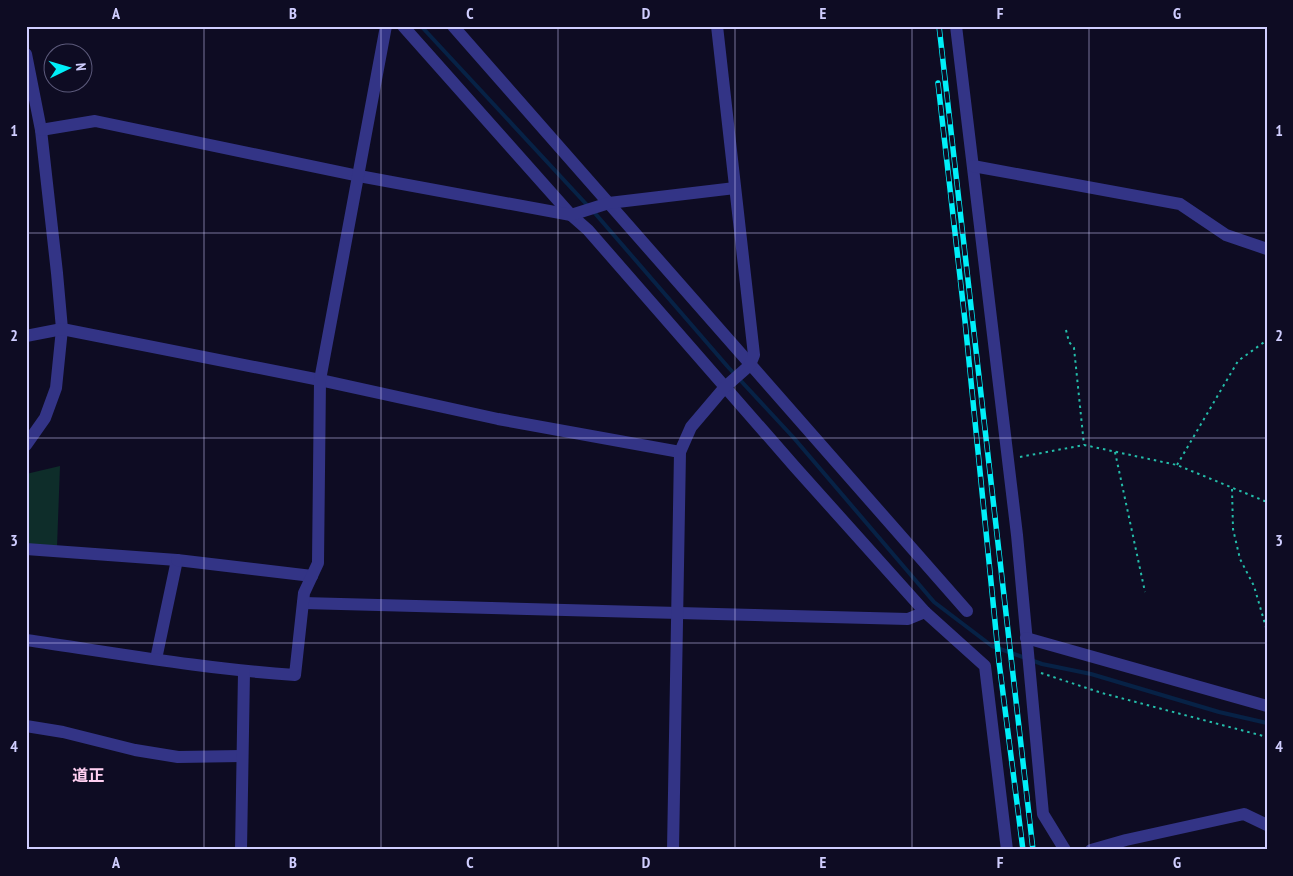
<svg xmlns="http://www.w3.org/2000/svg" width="1293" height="876" viewBox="0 0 1293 876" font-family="'PT Sans Narrow','Noto Sans JP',sans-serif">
<rect width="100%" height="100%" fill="#0e0c23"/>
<path fill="#0e2d2a" d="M 60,466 L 57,547 L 26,545 L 26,474 Z"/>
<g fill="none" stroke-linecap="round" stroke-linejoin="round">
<g stroke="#072246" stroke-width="4">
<path d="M 421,26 L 588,206"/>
<path d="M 593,211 L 728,367 L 793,437 L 934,602 L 992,646 L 1042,664 L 1091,674 L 1219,712 L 1267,723"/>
</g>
<g stroke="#24bdaa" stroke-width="2" stroke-dasharray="2.5 4" stroke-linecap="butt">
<path d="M 1066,330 L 1069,342 L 1074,348 L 1084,445"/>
<path d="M 1115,452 L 1145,592"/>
<path d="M 1020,457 L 1084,445 L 1177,465 L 1267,502"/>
<path d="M 1177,465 L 1238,361 L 1267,340"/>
<path d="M 1232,489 L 1233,529 L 1240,559 L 1254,586 L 1267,631"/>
<path d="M 1041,673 L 1102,693 L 1267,737"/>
</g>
<g stroke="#333486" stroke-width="12">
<path d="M 403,26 L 571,215 L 588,230 L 795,467 L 925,612"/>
<path d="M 453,26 L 967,611"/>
<path d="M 956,26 L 1017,535 L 1043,814 L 1065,850"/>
<path d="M 26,54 L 41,130 L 57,273 L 62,329 L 56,388 L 45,418 L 26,445"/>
<path d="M 41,130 L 95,121 L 359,176 L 571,215 L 609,203 L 735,188"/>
<path d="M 973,166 L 1180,204 L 1226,235 L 1267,249"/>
<path d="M 26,336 L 62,329 L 320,380 L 498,419 L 680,452"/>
<path d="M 26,549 L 177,560 L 156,659"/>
<path d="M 177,560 L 312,576"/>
<path d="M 303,603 L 908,619 L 925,612 L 985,666 L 1007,850"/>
<path d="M 1026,638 L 1267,706"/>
<path d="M 26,640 C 116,653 205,669 295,675 L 304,593 L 318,563 L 320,380 L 386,26"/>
<path d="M 26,726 L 63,732 L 135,750 L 178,757 L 242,756"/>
<path d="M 241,850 L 244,672"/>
<path d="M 673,850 L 680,452 L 691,427 L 725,387 L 750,365 L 754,355 L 717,26"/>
<path d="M 1091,850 L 1126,840 L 1244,814 L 1267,825"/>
</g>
<defs>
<g id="rail">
<path d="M 939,26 L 1033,850"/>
<path d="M 938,83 L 965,321 L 999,662 L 1023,850"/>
</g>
</defs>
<use href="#rail" stroke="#00eff9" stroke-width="5.5"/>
<use href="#rail" stroke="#0e0c23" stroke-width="4" stroke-dasharray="11" stroke-linecap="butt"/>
</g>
<path fill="none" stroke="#d0ceff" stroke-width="1" stroke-opacity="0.55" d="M 204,26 L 204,850M 381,26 L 381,850M 558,26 L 558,850M 735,26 L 735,850M 912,26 L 912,850M 1089,26 L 1089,850M 26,233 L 1267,233M 26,438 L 1267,438M 26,643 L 1267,643"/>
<g text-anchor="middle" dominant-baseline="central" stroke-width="4" stroke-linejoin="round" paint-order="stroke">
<g font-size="16" font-weight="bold" fill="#ffd0f1" stroke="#0e0c23">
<text x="88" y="775">道正</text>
</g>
</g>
<rect width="1293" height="876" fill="none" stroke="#0e0c23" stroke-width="55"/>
<g transform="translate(68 68) rotate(85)"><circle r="24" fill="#0e0c23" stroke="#5c5a7b"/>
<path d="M0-4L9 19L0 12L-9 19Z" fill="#00eff9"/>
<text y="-8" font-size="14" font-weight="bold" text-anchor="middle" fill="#d0ceff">N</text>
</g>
<rect x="28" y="28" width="1238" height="820" fill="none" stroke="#d0ceff" stroke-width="2"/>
<g font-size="16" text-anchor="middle" font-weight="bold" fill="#d0ceff">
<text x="116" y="19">A</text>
<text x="293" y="19">B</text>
<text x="470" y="19">C</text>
<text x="646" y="19">D</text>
<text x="823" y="19">E</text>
<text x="1000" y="19">F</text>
<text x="1177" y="19">G</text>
<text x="14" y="136">1</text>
<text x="1279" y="136">1</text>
<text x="14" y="341">2</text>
<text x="1279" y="341">2</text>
<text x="14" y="546">3</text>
<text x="1279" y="546">3</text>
<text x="14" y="752">4</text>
<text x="1279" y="752">4</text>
<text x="116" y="868">A</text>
<text x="293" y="868">B</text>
<text x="470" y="868">C</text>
<text x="646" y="868">D</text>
<text x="823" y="868">E</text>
<text x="1000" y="868">F</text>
<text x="1177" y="868">G</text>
</g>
</svg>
